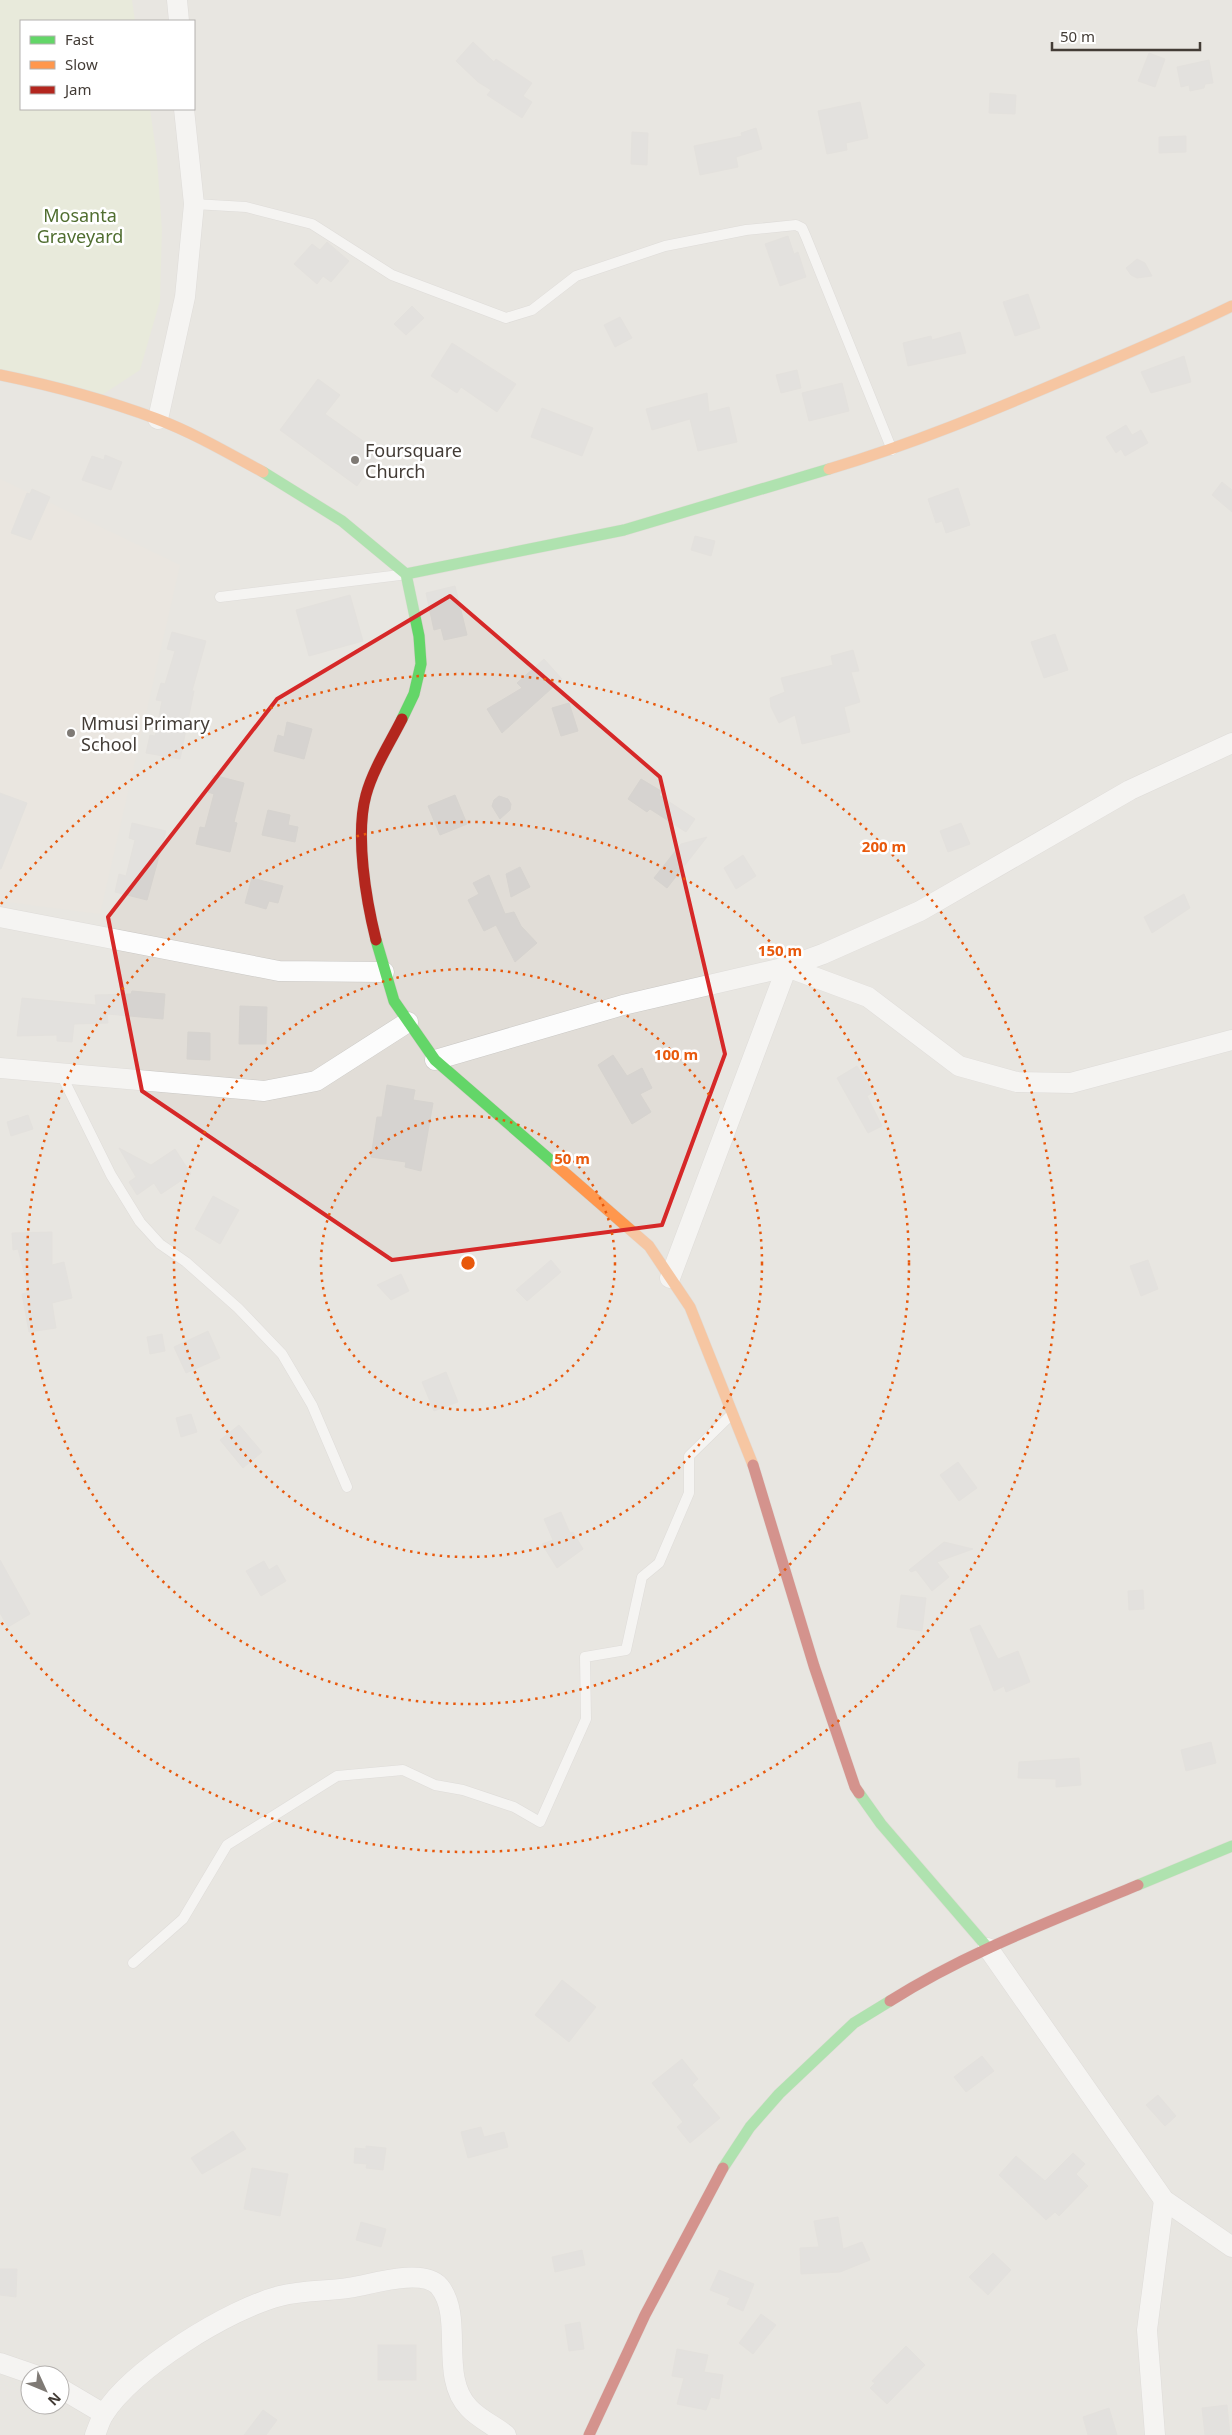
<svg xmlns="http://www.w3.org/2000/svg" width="1232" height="2435" viewBox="0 0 1232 2435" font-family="'Noto Sans',sans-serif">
<rect width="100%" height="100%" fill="#eeece9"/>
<path fill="#e1ddd7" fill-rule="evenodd" d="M 0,0 L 1232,0 L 1232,2435 L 0,2435 ZM 21,21 L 194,21 L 194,109 L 21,109 ZM 30,2375 L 60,2375 L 60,2405 L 30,2405 Z"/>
<path fill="#e4ded5" d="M 0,479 L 180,565 L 100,914 L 0,901 Z"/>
<path fill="#dfe6cb" d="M 0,0 L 132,0 L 135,21 L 21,21 L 21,109 L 150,109 L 157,158 L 162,230 L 160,301 L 140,370 L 96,399 L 0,377 Z"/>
<g fill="#d6d3d0" stroke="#d6d3cf">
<path d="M 473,42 L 494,62 L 496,59 L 532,83 L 523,96 L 532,102 L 522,118 L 487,95 L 491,90 L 478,82 L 456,61 Z"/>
<path d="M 1149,53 L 1165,59 L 1155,87 L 1138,81 Z"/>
<path d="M 1209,60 L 1213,83 L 1205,84 L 1204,88 L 1190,91 L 1189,85 L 1181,87 L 1177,67 Z"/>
<path d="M 990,93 L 1016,95 L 1015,114 L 989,113 Z"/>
<path d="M 860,102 L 868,138 L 846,143 L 847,150 L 827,154 L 818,111 Z"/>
<path d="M 756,128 L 762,149 L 736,157 L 738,167 L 700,175 L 694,146 L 742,136 L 741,133 Z"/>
<path d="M 632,132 L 648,133 L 647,165 L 631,164 Z"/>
<path d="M 1186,136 L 1186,152 L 1159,153 L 1159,137 Z"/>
<path d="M 788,236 L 794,254 L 798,252 L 806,277 L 780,286 L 765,244 Z"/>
<path d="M 327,242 L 349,261 L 331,282 L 323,276 L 317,284 L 294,264 L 312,244 L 320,250 Z"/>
<path d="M 1137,259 L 1145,263 L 1152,276 L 1137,278 L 1131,275 L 1126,268 Z"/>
<path d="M 1028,294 L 1040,328 L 1015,336 L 1003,302 Z"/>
<path d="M 412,306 L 424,318 L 406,335 L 394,324 Z"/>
<path d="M 620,317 L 632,338 L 615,347 L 604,325 Z"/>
<path d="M 960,332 L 966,353 L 908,366 L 903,343 L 931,336 L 932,340 Z"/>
<path d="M 452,343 L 516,384 L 497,412 L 461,387 L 457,393 L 431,376 Z"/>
<path d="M 1184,356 L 1191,382 L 1151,393 L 1141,372 Z"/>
<path d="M 797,370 L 801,388 L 781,393 L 776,375 Z"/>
<path d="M 318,379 L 340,395 L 325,414 L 380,453 L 357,486 L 280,430 Z"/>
<path d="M 842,383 L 849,411 L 809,421 L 802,393 Z"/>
<path d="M 707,393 L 709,412 L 729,407 L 737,442 L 698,451 L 690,419 L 652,430 L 646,409 Z"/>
<path d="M 542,408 L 593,428 L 582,456 L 531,437 Z"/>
<path d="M 1126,425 L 1132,435 L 1141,430 L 1148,443 L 1125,456 L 1121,449 L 1116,453 L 1106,437 Z"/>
<path d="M 105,455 L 122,462 L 111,490 L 82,480 L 92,456 L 104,460 Z"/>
<path d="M 1222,482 L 1232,490 L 1232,512 L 1212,495 Z"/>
<path d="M 958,488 L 970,525 L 946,533 L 942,521 L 936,523 L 928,499 Z"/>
<path d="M 32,489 L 50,497 L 31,540 L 11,533 L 27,493 L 30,494 Z"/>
<path d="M 695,536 L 715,541 L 711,556 L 691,550 Z"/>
<path d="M 455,586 L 467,635 L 444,640 L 441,628 L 434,630 L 426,593 Z"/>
<path d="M 350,595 L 363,641 L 309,656 L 296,610 Z"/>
<path d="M 172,632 L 206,641 L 192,691 L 194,691 L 180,759 L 146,753 L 150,735 L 155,736 L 162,701 L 156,700 L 161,683 L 165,684 L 175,651 L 167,649 Z"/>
<path d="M 1055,634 L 1068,670 L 1044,678 L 1031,642 Z"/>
<path d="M 853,650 L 859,671 L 851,672 L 860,702 L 844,707 L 850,732 L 802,744 L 795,715 L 779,723 L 771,707 L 770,698 L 785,692 L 781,678 L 833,665 L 831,656 Z"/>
<path d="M 544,659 L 562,679 L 502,733 L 487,709 L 522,688 L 517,683 Z"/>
<path d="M 569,703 L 578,731 L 561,736 L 552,708 Z"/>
<path d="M 287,722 L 312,729 L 304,759 L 274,751 L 278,735 L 284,737 Z"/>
<path d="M 213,775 L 244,783 L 234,822 L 237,823 L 230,852 L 196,844 L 200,827 L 205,828 L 214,794 L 208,792 Z"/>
<path d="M 641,779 L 661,791 L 659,795 L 695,819 L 686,832 L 650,809 L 647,812 L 628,799 Z"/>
<path d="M 0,793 L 27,803 L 1,869 L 0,869 Z"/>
<path d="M 455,795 L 467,824 L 440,835 L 428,806 Z"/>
<path d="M 499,796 L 508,799 L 511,804 L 510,810 L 500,819 L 492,806 L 494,800 Z"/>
<path d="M 268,810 L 290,815 L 288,825 L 298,827 L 295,842 L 262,835 Z"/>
<path d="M 132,823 L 166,831 L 147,900 L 115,892 L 119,874 L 126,876 L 135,840 L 129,838 Z"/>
<path d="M 961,823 L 970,844 L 948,852 L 940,831 Z"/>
<path d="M 707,837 L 667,888 L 654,878 L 681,844 Z"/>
<path d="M 743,855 L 756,876 L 736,889 L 724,868 Z"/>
<path d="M 520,867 L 530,887 L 511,897 L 506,874 Z"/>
<path d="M 489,875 L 505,914 L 514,912 L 521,926 L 537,943 L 515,962 L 496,925 L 484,931 L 468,900 L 479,894 L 473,883 Z"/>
<path d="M 252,878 L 283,886 L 278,903 L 269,901 L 266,909 L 245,903 Z"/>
<path d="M 1184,894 L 1190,908 L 1152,933 L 1144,917 Z"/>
<path d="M 132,991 L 165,994 L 163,1019 L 107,1014 L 108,1023 L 74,1024 L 72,1042 L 57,1041 L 57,1035 L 17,1036 L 22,998 L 96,1005 L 95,995 L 131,994 Z"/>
<path d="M 240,1006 L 267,1007 L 266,1044 L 239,1044 Z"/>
<path d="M 188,1032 L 210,1033 L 210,1060 L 187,1059 Z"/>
<path d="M 613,1055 L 627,1076 L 642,1068 L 652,1088 L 640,1094 L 651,1112 L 632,1124 L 598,1065 Z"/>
<path d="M 857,1066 L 873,1092 L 867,1096 L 882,1126 L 868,1133 L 837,1078 Z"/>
<path d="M 387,1085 L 415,1090 L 413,1100 L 433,1103 L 421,1171 L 405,1167 L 406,1162 L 371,1157 L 377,1117 L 382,1117 Z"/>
<path d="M 28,1115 L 33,1129 L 11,1136 L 7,1122 Z"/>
<path d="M 119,1148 L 151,1165 L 175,1149 L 191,1174 L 161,1194 L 154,1183 L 137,1195 L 129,1182 L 136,1177 Z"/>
<path d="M 213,1196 L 239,1210 L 220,1244 L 195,1229 Z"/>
<path d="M 52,1232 L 52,1265 L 64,1262 L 72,1298 L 52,1303 L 56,1328 L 29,1332 L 22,1294 L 29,1292 L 18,1249 L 13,1250 L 12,1233 Z"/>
<path d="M 551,1260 L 561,1272 L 527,1301 L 516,1290 Z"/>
<path d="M 1148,1260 L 1158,1289 L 1141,1296 L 1130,1266 Z"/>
<path d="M 401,1274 L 409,1291 L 391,1300 L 377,1285 Z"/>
<path d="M 208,1331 L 220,1358 L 186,1373 L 174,1347 Z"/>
<path d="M 162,1334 L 165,1351 L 150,1354 L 147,1337 Z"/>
<path d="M 446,1372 L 458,1402 L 434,1411 L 422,1382 Z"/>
<path d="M 191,1414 L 197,1432 L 181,1437 L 176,1418 Z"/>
<path d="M 239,1425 L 262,1452 L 243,1468 L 220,1440 Z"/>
<path d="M 958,1462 L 977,1488 L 959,1501 L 940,1475 Z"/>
<path d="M 561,1512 L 570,1533 L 573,1532 L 583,1549 L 557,1568 L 542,1544 L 553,1540 L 544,1519 Z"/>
<path d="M 944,1542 L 973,1549 L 937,1562 L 949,1577 L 932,1591 L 916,1570 L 911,1572 L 909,1570 Z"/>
<path d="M 0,1560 L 30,1614 L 8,1627 L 0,1613 Z"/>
<path d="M 264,1561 L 269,1570 L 277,1565 L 286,1581 L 261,1596 L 246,1571 Z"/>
<path d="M 1143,1590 L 1144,1609 L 1129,1610 L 1128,1591 Z"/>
<path d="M 901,1595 L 926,1598 L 922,1631 L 897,1627 Z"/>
<path d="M 980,1625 L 998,1659 L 1018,1651 L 1030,1682 L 1006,1692 L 1004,1686 L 994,1691 L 970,1629 Z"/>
<path d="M 1211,1742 L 1216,1763 L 1186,1771 L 1181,1750 Z"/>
<path d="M 1079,1758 L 1081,1785 L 1056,1787 L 1056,1779 L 1018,1778 L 1019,1762 Z"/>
<path d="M 562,1980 L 596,2007 L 569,2042 L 535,2015 Z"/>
<path d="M 982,2056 L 994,2071 L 966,2092 L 954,2077 Z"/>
<path d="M 682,2059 L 698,2079 L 692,2085 L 720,2118 L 690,2143 L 677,2127 L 683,2122 L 652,2083 Z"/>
<path d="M 1158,2095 L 1176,2116 L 1165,2126 L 1146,2105 Z"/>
<path d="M 481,2127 L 484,2137 L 504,2132 L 508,2147 L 468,2158 L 461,2132 Z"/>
<path d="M 233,2131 L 246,2149 L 202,2174 L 191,2158 Z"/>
<path d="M 366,2146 L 386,2148 L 383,2170 L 366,2168 L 367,2164 L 354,2163 L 355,2148 L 366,2149 Z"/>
<path d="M 1073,2153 L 1085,2164 L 1076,2174 L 1088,2186 L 1059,2216 L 1055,2212 L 1046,2220 L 999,2175 L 1016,2156 L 1045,2181 Z"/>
<path d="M 252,2168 L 288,2174 L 280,2216 L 244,2209 Z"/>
<path d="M 838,2217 L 843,2249 L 862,2242 L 870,2260 L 840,2272 L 801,2274 L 800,2248 L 819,2247 L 814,2221 Z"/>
<path d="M 361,2222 L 386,2229 L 381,2247 L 356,2240 Z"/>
<path d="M 582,2250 L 585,2265 L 555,2272 L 552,2257 Z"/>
<path d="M 993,2253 L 1011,2270 L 988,2295 L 969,2277 Z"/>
<path d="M 0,2269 L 17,2269 L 16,2297 L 0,2295 Z"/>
<path d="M 719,2270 L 754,2284 L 743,2311 L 727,2304 L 730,2298 L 710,2290 Z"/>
<path d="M 761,2314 L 776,2325 L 753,2354 L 739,2343 Z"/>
<path d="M 580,2322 L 584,2349 L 569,2351 L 565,2325 Z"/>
<rect x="378" y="2345" width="38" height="35"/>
<path d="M 906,2346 L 925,2365 L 887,2404 L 870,2388 L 875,2383 L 872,2381 Z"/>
<path d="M 677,2349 L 708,2355 L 704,2372 L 723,2375 L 719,2399 L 711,2397 L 706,2410 L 677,2404 L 684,2378 L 672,2376 Z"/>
<path d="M 1227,2405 L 1230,2435 L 1205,2435 L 1202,2408 Z"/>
<path d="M 1109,2408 L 1117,2435 L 1088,2435 L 1083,2417 Z"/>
<path d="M 263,2410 L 277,2420 L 266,2435 L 244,2435 Z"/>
</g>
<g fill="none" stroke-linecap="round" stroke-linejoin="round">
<defs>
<g id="lane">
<path d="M 194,204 L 246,207 L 312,224 L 392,275 L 506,318 L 532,310 L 576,276 L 665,246 L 746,230 L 796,225 L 802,228 L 806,237 L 892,450"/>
<path d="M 220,597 L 400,575"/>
<path d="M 61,1074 L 111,1175 L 140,1222 L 160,1244 L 186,1262 L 238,1308 L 282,1354 L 312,1405 L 347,1487"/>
<path d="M 133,1963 L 183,1919 L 227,1845 L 337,1776 L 403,1770 L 435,1785 L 463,1790 L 514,1807 L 540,1822 L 586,1719 L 585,1657 L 626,1650 L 642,1577 L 659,1563 L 689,1493 L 689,1456 L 731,1415"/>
</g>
<g id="street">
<path d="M 177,0 L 179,21"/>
<path d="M 158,419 L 185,297 L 194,204 L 184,109"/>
<path d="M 0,917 L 279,971 L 384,972"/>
<path d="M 435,1060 L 623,1005 L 787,967 L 823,954 L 920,911 L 1130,790 L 1232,743"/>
<path d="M 0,1068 L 264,1091 L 316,1081 L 408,1022"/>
<path d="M 670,1278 L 787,967 L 868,997 L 959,1066 L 1017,1082 L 1071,1083 L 1232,1040"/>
<path d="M 988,1948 L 1164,2200 L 1232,2247"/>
<path d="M 0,2363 L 35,2375"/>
<path d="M 60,2388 L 104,2414"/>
<path d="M 95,2435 C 98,2428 100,2420 104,2414 C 132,2369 229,2309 280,2296 C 306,2289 333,2292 359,2286 C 378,2282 424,2269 439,2286 C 465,2317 438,2376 469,2408 C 479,2419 495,2426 506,2435"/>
<path d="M 1155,2435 L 1147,2330 L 1164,2200"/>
</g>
<g id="fast">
<path d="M 263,472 L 342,521 L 406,574 L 419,636 L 421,664 L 414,694 L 402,719"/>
<path d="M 406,574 L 624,530 L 829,469"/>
<path d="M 376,940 L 394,1001 L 435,1060 L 556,1165"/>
<path d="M 859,1793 L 881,1824 L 988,1948"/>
<path d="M 1138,1885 L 1232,1846"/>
<path d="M 723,2168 L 750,2127 L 779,2094 L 854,2023 L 890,2001"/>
</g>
<g id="slow">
<path d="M 0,375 C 54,386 106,400 157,419 C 194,433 228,453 263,472"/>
<path d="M 829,469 C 913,444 989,412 1069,378 C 1124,355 1179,332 1232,306"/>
<path d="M 556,1165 L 649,1246 L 690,1307 L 753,1465"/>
</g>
<g id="jam">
<path d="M 376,940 C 366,900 355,835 366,795 C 373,769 390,743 402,719"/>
<path d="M 753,1465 L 814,1666 L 855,1787 L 859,1793"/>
<path d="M 890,2001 C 967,1952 1054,1920 1138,1885"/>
<path d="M 589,2435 L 645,2315 L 723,2168"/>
</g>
</defs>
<use href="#lane" stroke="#cac8c5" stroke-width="11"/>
<use href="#street" stroke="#cac8c5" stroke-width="21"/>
<use href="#fast" stroke="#cfcbc3" stroke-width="12"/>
<use href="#slow" stroke="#cfcbc3" stroke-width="12"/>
<use href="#jam" stroke="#cfcbc3" stroke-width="12"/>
<use href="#lane" stroke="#fcfcfc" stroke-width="10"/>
<use href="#street" stroke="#fcfcfc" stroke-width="20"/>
<use href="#fast" stroke="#63d668" stroke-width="11"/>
<use href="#slow" stroke="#ff974d" stroke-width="11"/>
<use href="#jam" stroke="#b3261e" stroke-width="11"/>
</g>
<path d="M0 0H1232V2435H0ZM 450,596 L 660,777 L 725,1054 L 662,1225 L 392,1260 L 142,1091 L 108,917 L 277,699 Z" fill="#eeece9" fill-opacity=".55" fill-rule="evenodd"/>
<path fill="none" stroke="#d62828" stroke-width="4" stroke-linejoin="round" d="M 450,596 L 660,777 L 725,1054 L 662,1225 L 392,1260 L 142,1091 L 108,917 L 277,699 Z"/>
<g fill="none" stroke="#e8590c" stroke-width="2.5" stroke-dasharray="2.5 5">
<circle cx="468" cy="1263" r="147"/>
<circle cx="468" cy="1263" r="294"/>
<circle cx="468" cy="1263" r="441"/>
<path d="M1 904A589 589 0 1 1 1 1622"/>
</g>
<g fill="#7f7a75" stroke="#fff" stroke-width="2">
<circle cx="355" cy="460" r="5"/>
<circle cx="71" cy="733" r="5"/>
</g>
<g text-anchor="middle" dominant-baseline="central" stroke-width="5" stroke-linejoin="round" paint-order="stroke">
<g font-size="18" fill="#506e30" stroke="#fff">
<text x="80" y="215">Mosanta<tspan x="80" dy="21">Graveyard</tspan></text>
</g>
<g font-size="18" fill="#433c36" stroke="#fff" text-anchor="start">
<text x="365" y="450">Foursquare<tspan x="365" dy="21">Church</tspan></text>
<text x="81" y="723">Mmusi Primary<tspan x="81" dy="21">School</tspan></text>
</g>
</g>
<circle cx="468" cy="1263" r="8" fill="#e8590c" stroke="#fff" stroke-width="2.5"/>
<g font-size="15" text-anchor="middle" font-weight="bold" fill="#e8590c" stroke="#fff" stroke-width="5" stroke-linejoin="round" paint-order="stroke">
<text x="884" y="852">200 m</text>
<text x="780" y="956">150 m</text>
<text x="676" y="1060">100 m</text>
<text x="572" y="1164">50 m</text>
</g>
<rect x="20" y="20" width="175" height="90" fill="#ffffff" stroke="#b4b1af"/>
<rect x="30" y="36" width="25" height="8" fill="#63d668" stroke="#b4b1af"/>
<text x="65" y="45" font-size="15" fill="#433c36">Fast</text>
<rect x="30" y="61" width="25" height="8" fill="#ff974d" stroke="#b4b1af"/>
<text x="65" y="70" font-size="15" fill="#433c36">Slow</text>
<rect x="30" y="86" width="25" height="8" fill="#b3261e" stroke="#b4b1af"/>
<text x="65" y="95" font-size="15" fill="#433c36">Jam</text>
<g transform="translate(45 2390) rotate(134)"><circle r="24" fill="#ffffff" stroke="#b4b1af"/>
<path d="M0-4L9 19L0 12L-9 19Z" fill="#7f7a75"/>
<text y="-8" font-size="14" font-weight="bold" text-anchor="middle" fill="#433c36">N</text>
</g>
<path d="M1052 42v8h148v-8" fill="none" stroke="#433c36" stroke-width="2.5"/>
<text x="1060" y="42" font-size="15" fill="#433c36" stroke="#ffffff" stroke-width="4" paint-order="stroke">50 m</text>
</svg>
